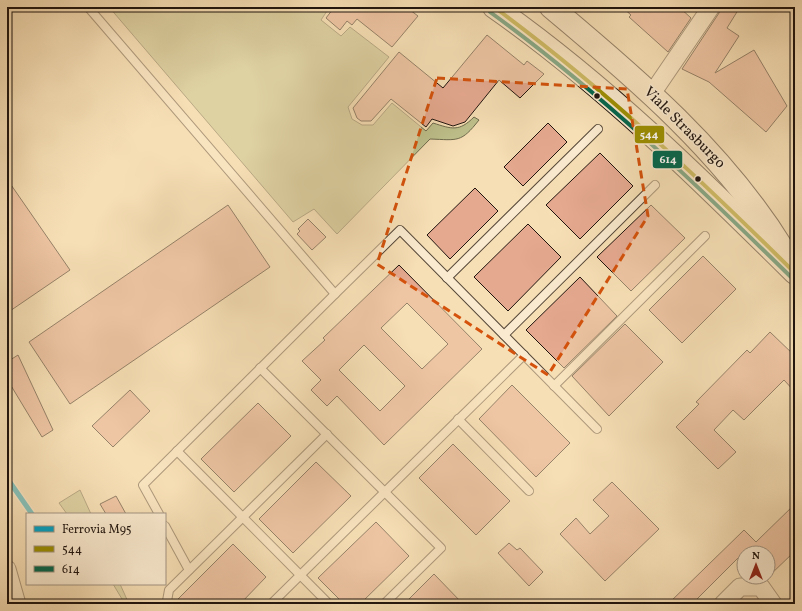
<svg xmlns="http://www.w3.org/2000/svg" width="802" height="611" viewBox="0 0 802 611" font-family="Vollkorn,serif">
<rect width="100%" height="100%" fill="#f7dfb5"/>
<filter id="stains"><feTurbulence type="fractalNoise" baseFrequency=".005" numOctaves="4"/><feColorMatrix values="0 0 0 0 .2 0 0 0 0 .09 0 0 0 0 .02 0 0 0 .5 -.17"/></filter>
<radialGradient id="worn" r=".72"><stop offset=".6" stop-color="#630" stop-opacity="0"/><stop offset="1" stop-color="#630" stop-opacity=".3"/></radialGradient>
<g fill="#bec18c" stroke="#6e6a4d">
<path d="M 109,7 L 262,7 L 267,11 L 271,7 L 322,7 L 327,11 L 321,20 L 341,36 L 350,27 L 389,57 L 348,107 L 352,119 L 362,125 L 373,125 L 392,103 L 426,131 L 433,123 C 452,129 459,132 474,117 L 479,120 C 461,143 458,140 430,139 L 337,234 L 314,209 L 293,222 Z"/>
<path d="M 80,490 L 91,514 L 67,514 L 59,503 Z"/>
<path d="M 113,584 L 120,584 L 129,604 L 125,604 Z"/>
</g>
<g fill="#e5a990" stroke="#1f140e" fill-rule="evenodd">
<path d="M 330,7 L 406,7 L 418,16 L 392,47 L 357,19 L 352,25 L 347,21 L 340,30 L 326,18 L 333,9 Z"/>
<path d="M 622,7 L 679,7 L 691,18 L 668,52 L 629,17 L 631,15 Z"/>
<path d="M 721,7 L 740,7 L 727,28 L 739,36 L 715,73 L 754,50 L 787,106 L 766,132 L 709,82 L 682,69 L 719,13 Z"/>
<path d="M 487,35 L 524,65 L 527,61 L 544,74 L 520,98 L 499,80 L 465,122 L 453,126 L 432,119 L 426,127 L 391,99 L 371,121 L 361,121 L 357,118 L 353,108 L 399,52 L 443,88 Z"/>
<path d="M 548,123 L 567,142 L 523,186 L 504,167 Z"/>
<path d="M 600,153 L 633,186 L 580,239 L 546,205 Z"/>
<path d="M 7,179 L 70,270 L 7,313 Z"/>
<path d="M 475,188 L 498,211 L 450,259 L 427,235 Z"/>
<path d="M 228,205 L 270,267 L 70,404 L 29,342 Z"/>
<path d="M 651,205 L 685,238 L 631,291 L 597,257 Z"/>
<path d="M 308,219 L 326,237 L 312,250 L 297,234 L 300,231 L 298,229 Z"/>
<path d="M 528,224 L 561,257 L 508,311 L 474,277 Z"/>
<path d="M 703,256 L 736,289 L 682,343 L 649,310 Z"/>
<path d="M 399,265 L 482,349 L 384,445 L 337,396 L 327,406 L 311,390 L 321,380 L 302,361 L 325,340 L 323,338 ZM 407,303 L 448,344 L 422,369 L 381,328 ZM 364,345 L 405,386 L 380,411 L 339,370 Z"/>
<path d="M 580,277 L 617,316 L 564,368 L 526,330 Z"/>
<path d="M 625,324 L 663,362 L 609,416 L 572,376 Z"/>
<path d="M 770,332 L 795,356 L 795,392 L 784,380 L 744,420 L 733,410 L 714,430 L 736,452 L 718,469 L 676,427 L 699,404 L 696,402 L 747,350 L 750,353 Z"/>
<path d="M 18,355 L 53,430 L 42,437 L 7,379 L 7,362 Z"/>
<path d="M 512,385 L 570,443 L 536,477 L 479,419 Z"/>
<path d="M 130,390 L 150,411 L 113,447 L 92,426 Z"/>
<path d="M 258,403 L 291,436 L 234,492 L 201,459 Z"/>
<path d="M 453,444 L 510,501 L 476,535 L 419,478 Z"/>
<path d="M 316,462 L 351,496 L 293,553 L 259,519 Z"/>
<path d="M 612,482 L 659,529 L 605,581 L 560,534 L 576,518 L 590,534 L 609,516 L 593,500 Z"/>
<path d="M 116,496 L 126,514 L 106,514 L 100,504 Z"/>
<path d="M 795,504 L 795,551 L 768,577 L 768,553 L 744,553 L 744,556 L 742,554 L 692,604 L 668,604 L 744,530 L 756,542 Z"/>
<path d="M 376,522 L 409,556 L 360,604 L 344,604 L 318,578 Z"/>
<path d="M 509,543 L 517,550 L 520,548 L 543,572 L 529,586 L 498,553 Z"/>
<path d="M 233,544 L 266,577 L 240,604 L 175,604 L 175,602 Z"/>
<path d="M 434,574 L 463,604 L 404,604 Z"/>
</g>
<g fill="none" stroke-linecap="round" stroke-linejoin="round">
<defs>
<g id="lane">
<path d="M 88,7 L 335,294 L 400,230 L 597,429"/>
<path d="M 447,278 L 598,129"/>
<path d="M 504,335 L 655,185"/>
<path d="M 260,368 L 441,548 L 384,604"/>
<path d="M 554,386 L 705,236"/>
<path d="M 458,419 L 529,491"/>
<path d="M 177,451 L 329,604"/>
<path d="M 159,514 L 143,485 L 335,294"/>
<path d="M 165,526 L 189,570"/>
<path d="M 170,604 L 167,601 L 169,590 L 327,434"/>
<path d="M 271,604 L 524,355"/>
</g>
<g id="street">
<path d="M 651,95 L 711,7"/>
<path d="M 7,569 L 17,604"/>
<path d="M 723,604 L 740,587 L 761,587 L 773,604"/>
</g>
<g id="secondary">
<path d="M 494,7 C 604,84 700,179 795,273"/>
<path d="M 551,7 C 636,78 724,153 783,249"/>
</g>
</defs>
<use href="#lane" stroke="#554738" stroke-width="10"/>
<use href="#street" stroke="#554738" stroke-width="19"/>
<use href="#secondary" stroke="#1f140e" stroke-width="24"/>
<use href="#lane" stroke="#faeacf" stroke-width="8"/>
<use href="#street" stroke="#faeacf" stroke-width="17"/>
<use href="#secondary" stroke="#faeacf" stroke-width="22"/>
<defs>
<path id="bus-1" d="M 494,7 C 603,87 699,178 795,273"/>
<path id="bus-2" d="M 490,12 C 599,91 695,183 791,277"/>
</defs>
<use href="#bus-1" stroke="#faeacf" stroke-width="7"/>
<use href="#bus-2" stroke="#faeacf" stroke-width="7"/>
<use href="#bus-1" stroke="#9c8f00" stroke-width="4"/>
<use href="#bus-2" stroke="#00664c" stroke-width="4"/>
<defs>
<path id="rail-1" d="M 7,478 L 32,514"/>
</defs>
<use href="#rail-1" stroke="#faeacf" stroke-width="8"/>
<use href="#rail-1" stroke="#02a2c4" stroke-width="5"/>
</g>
<path d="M0 0H802V611H0ZM 437,78 L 627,89 L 648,216 L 548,375 L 377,264 Z" fill="#f7dfb5" fill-opacity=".55" fill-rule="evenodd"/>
<path fill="none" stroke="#d4520c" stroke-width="3" stroke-dasharray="8 5" stroke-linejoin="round" d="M 437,78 L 627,89 L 648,216 L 548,375 L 377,264 Z"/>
<g fill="#1f140e" stroke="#faeacf" stroke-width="1.5">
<circle cx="597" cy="96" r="3.5"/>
<circle cx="698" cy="179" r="3.5"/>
</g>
<g text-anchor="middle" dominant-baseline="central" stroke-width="3" stroke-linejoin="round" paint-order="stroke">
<g font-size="15" fill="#1f140e" stroke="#faeacf">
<text transform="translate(684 128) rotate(45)">Viale Strasburgo</text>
</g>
</g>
<g stroke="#faeacf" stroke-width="1.5">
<rect x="634" y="125" width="31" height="19" rx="4" fill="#9c8f00"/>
<rect x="652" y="150" width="31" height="19" rx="4" fill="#00664c"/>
</g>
<g font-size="11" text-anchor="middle" font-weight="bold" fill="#fff">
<text x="649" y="138">544</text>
<text x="668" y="163">614</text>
</g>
<rect width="802" height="611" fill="none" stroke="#f7dfb5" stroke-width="24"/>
<rect x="8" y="8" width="786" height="595" fill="none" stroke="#1f140e" stroke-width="2"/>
<rect x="12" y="12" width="778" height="587" fill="none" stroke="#1f140e"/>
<rect x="26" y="513" width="140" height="72" fill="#faeacf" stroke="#a29482"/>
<rect x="34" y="526" width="20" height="6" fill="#02a2c4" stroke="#a29482"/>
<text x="62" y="533" font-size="12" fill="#1f140e">Ferrovia M95</text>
<rect x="34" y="546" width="20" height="6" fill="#9c8f00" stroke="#a29482"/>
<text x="62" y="553" font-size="12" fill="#1f140e">544</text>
<rect x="34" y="566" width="20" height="6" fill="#00664c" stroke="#a29482"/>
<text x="62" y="573" font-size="12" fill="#1f140e">614</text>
<g transform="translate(756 565)"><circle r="19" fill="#faeacf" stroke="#a29482"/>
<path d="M0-3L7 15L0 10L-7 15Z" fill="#8f2418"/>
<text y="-6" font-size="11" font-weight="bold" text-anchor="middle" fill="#1f140e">N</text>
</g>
<rect width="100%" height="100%" filter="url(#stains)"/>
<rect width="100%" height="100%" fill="url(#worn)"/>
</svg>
